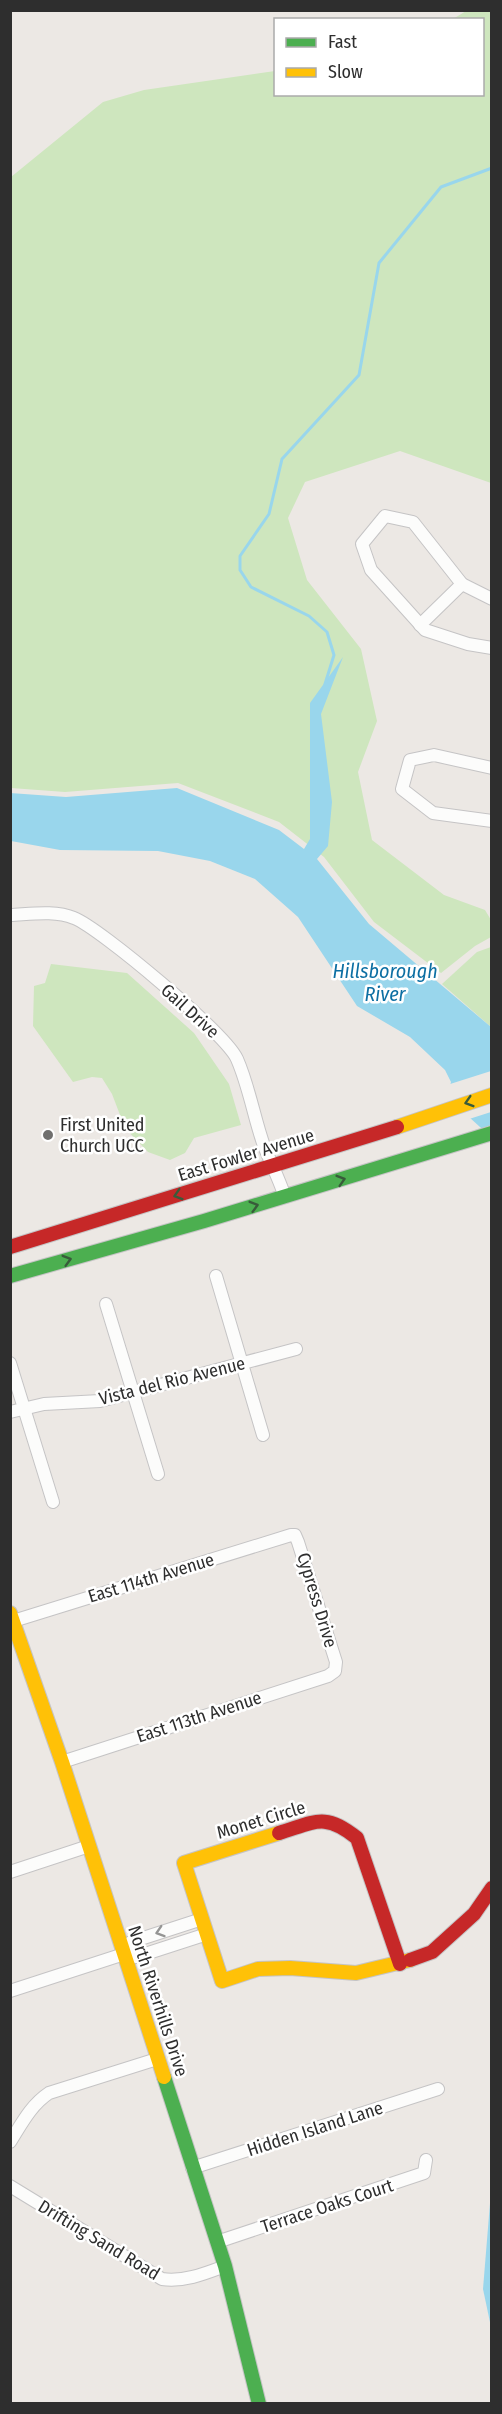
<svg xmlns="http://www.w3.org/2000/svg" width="502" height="2414" viewBox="0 0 502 2414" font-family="'Fira Sans Condensed',sans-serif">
<rect width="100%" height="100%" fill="#ece8e4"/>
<g fill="#cee6be">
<path d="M 466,11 L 491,11 L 491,483 L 400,451 L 305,482 L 288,518 L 307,580 L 361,649 L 377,721 L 358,772 L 372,840 L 444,895 L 485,910 L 491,920 L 491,937 L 475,946 L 441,973 L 374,922 L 324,857 L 279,822 L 178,783 L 65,792 L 11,788 L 11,177 L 103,102 L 144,90 L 275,71 L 276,94 L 482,94 L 482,20 L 453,19 Z"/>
<path d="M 491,947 L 491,1027 L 442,984 L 477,952 Z"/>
<path d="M 51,964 L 127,973 L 194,1033 L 229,1084 L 241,1125 L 194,1138 L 185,1153 L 170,1160 L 148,1152 L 125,1128 L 112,1094 L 102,1078 L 92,1077 L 73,1082 L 33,1026 L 34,986 L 45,983 Z"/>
</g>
<g fill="#99d6ec">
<path d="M 343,657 L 321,714 L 332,802 L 328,846 L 317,859 L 369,924 L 491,1027 L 491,1137 L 447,1097 L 451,1082 L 445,1070 L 410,1037 L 357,1006 L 298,917 L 255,879 L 210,861 L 158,851 L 60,850 L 11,841 L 10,793 L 66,797 L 177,788 L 279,830 L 304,849 L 310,839 L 310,703 Z"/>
<path d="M 491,2191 L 492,2327 L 491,2327 L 483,2289 Z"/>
</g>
<path fill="#ece8e4" d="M 491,1071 L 491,1112 L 466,1120 L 444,1099 L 447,1085 Z"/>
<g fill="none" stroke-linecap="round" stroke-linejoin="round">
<path stroke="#99d6ec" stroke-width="3" d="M 325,684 L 334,655 L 327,632 L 309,616 L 251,587 L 240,570 L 240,556 L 269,514 L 282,459 L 359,375 L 379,263 L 441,187 L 492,168"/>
<defs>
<g id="street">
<path d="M 492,599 L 462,584 L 413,522 L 385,516 L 362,544 L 371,570 L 425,630 L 468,644 L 492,648"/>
<path d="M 420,625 L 462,584"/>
<path d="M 492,768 L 434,755 L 410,760 L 402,789 L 433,813 L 492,821"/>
<path d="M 10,915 C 31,914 55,910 74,918 C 100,928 226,1034 237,1059 C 249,1086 254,1118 264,1146 C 271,1163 279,1179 285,1197"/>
<path d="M 216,1276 L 263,1435"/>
<path d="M 106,1304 L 158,1474"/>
<path d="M 10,1363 L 53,1502"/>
<path d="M 10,1412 L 44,1404 L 100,1401 L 296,1349"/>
<path d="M 10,1622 L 291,1535 L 295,1535 L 298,1542 L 336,1662 L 335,1671 L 328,1676 L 62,1762"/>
<path d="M 10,1872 L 89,1846"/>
<path d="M 124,1954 L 131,1942 L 202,1919"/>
<path d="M 10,1991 L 124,1954 L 136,1957 L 207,1934"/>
<path d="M 10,2142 C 22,2123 31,2105 49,2093 L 157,2059"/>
<path d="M 192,2168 L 438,2089"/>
<path d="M 10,2186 L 162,2279 C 184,2282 204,2274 225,2266"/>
<path d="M 217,2242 L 424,2173 L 426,2160"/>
</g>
<g id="fast">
<path d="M 10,1276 L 204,1221 L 492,1133"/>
<path d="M 164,2077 L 225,2266 L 259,2404"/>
</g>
<g id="slow">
<path d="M 397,1127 L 492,1095"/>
<path d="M 10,1613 L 62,1762 L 164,2077"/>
<path d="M 279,1833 L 184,1863 L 222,1981 L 258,1969 L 290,1968 L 356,1973 L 410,1960"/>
</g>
<g id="jam">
<path d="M 10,1247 L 397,1127"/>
<path d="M 279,1833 C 315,1822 325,1812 357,1838 L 400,1964"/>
<path d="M 410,1960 L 432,1952 L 474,1914 L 492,1888"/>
</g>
</defs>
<use href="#street" stroke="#c5c4c5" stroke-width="14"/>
<use href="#fast" stroke="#c5c4c5" stroke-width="16"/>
<use href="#slow" stroke="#c5c4c5" stroke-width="16"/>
<use href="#jam" stroke="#c5c4c5" stroke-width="16"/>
<use href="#street" stroke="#fcfcfb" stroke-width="12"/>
<use href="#fast" stroke="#4caf50" stroke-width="14"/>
<use href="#slow" stroke="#ffc107" stroke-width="14"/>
<use href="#jam" stroke="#c62828" stroke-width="14"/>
</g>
<defs><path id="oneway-chevron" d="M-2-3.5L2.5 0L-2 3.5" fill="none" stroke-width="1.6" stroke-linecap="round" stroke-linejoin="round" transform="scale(1.5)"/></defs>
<g stroke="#385b3a">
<use href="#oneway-chevron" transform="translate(469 1102) rotate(163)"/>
<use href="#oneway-chevron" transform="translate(341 1180) rotate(-17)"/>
<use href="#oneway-chevron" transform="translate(178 1195) rotate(163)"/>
<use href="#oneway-chevron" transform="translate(254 1206) rotate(-16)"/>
<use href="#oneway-chevron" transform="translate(67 1260) rotate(-16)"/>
</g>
<use stroke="#959594" href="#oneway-chevron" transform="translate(160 1932) rotate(162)"/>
<circle fill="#706f6e" stroke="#fff" stroke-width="2" cx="48" cy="1135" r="6"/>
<g text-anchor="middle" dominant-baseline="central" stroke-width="5" stroke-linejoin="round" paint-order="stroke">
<g font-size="18" fill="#2e2e2e" stroke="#fff">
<text transform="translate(190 1011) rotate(42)">Gail Drive</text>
<text transform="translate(246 1155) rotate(-17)">East Fowler Avenue</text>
<text transform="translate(172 1381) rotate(-14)">Vista del Rio Avenue</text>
<text transform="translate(151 1578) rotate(-17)">East 114th Avenue</text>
<text transform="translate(317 1600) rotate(73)">Cypress Drive</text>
<text transform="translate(199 1717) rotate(-18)">East 113th Avenue</text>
<text transform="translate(261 1820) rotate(-17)">Monet Circle</text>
<text transform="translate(158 2001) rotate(72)">North Riverhills Drive</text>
<text transform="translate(315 2129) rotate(-18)">Hidden Island Lane</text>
<text transform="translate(327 2206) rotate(-18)">Terrace Oaks Court</text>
<text transform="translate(99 2240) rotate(31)">Drifting Sand Road</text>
</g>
<g font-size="18" fill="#2e2e2e" stroke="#fff" text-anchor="start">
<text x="60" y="1125">First United<tspan x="60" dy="21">Church UCC</tspan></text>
</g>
<g font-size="20" font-style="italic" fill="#0d6fa3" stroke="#fff">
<text x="385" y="971">Hillsborough<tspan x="385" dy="23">River</tspan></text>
</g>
</g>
<rect width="502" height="2414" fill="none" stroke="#2e2e2e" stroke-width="24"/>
<rect x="274" y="18" width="210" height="78" fill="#ffffff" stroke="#ababab" stroke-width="1.5"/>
<rect x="286" y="38" width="30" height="9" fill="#4caf50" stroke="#ababab" stroke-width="1.5"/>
<text x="328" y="48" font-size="18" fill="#2e2e2e">Fast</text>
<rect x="286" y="68" width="30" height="9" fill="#ffc107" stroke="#ababab" stroke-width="1.5"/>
<text x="328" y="78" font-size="18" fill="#2e2e2e">Slow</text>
</svg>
